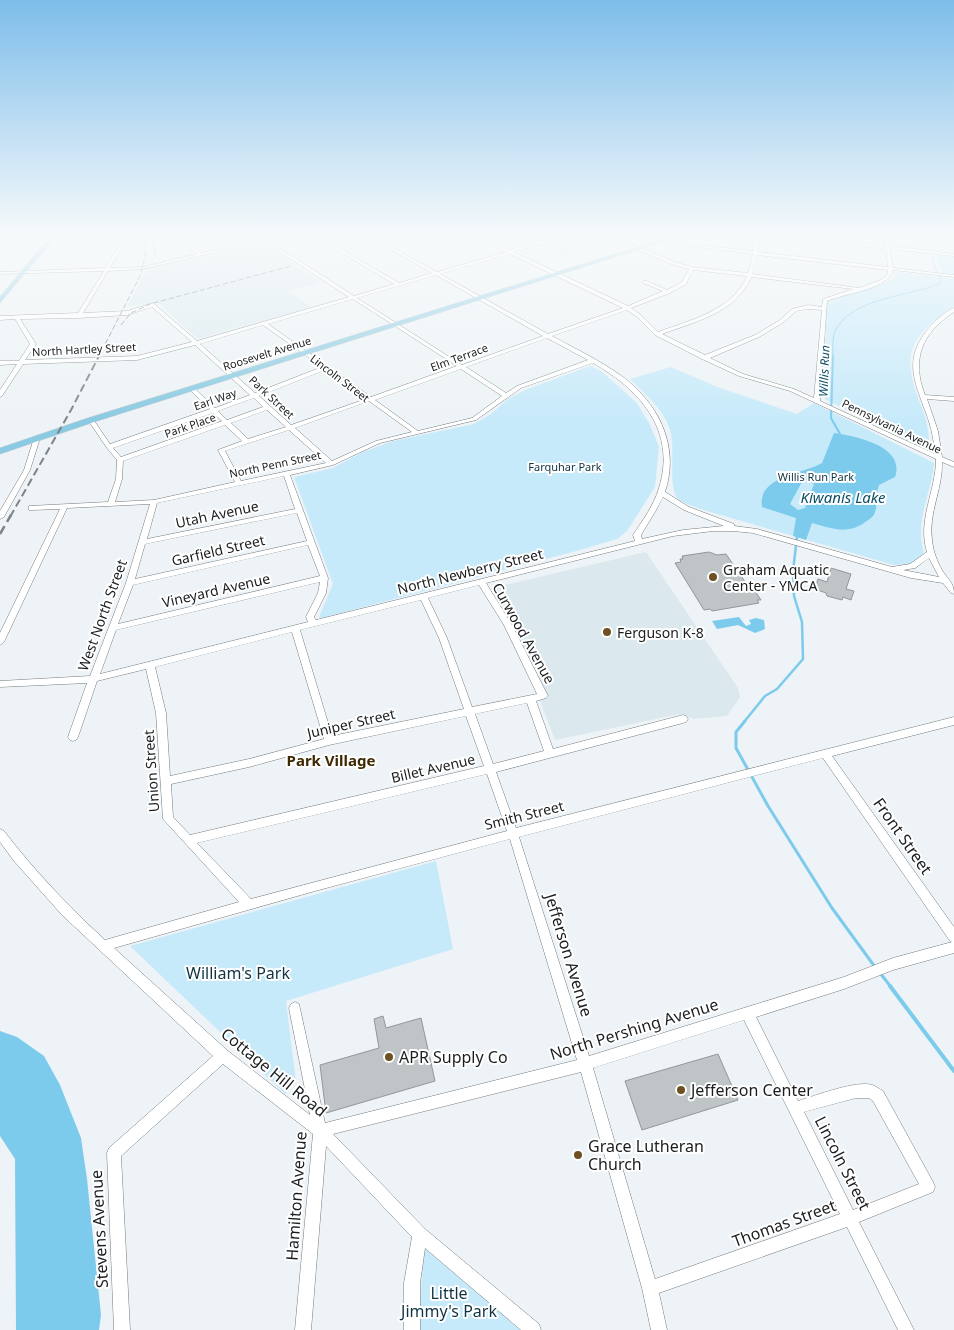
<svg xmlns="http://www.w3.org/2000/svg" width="954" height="1330" viewBox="0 0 954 1330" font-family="'Noto Sans',sans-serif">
<rect width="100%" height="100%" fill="#edf3f6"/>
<g fill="#dbe9ef">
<path d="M 261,242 L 321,282 L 289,291 L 311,307 L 198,339 L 157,302 L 127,307 L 146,271 L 150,269 Z"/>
<path d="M 646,552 L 738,688 L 740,697 L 727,716 L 693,719 L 680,714 L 555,740 L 496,587 Z"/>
</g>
<g fill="#c7eafa">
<path d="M 890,234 L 954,234 L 954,252 L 891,245 Z"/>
<path d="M 936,254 L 954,256 L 954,274 L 943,273 L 939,267 Z"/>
<path d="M 895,272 L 954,279 L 954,306 C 910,337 901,352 920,403 C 926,417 930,433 929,448 L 924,449 L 825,399 L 826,304 C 840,290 875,289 894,278 Z"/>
<path d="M 590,366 L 601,371 L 637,403 L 650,425 L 659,447 L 655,487 L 627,531 L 617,539 L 580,550 L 322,618 L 319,617 L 333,584 L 294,477 L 333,468 L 363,452 L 393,441 L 474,424 L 491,414 L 508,399 L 525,390 Z"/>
<path d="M 671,367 L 717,387 L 797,414 L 814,403 L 934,463 C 931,496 914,521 924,553 L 914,564 L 894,565 L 700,509 C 693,506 683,503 678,499 C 668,489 675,450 671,434 C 667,412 645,394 630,379 Z"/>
<path d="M 436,861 L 453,949 L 286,1001 L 296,1082 L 285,1094 L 130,946 Z"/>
<path d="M 424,1246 L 522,1330 L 418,1330 Z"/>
</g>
<g fill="#7dcbec" fill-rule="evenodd">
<path d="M 834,433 C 855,436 906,446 895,477 L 879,485 C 875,495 878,505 875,512 C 874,517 868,520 864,523 C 846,535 831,528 812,523 L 806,540 L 793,536 L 796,518 L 762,507 C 757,476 803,474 822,463 ZM 803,480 L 814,484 L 805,508 L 798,510 L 790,504 Z"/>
<path d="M 739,617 L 746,626 L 751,624 L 749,620 L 756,618 L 764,620 L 765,629 L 755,633 L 738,625 L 717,629 L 712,621 Z"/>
<path d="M 0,1031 L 17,1037 L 44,1056 L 60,1085 L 81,1138 L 87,1179 L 101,1315 L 99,1330 L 16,1330 L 15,1159 L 0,1136 Z"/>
</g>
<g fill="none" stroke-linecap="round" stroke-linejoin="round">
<path stroke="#7dcbec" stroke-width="1" d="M 833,358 C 833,350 832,338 835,331 C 852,297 909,297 941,283 L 941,278 L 935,268 L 931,249 L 921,238 L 924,234"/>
<path stroke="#7dcbec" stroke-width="2" d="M 833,356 L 831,418 L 840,434"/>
<path stroke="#7dcbec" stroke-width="2.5" d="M 744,722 L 765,696 L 777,689 L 803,659 L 802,622 L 794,596 L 793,571 L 797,537"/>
<g stroke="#7dcbec" stroke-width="3">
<path d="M 745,721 L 736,732 L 736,748 L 768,806 L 832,908 L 875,967"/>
<path d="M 880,973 L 891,987"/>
</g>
<path stroke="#7dcbec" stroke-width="4" d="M 890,986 L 954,1071"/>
</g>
<g fill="#bfc4c7" stroke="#92979a">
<path d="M 709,552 L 717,555 L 726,554 L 752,592 L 755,591 L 761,600 L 757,600 L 759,603 L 712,611 L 710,609 L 704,610 L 675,563 L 681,562 L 680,559 L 683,559 L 682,556 Z"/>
<path d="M 831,568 L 851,574 L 846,589 L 854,591 L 851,600 L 843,597 L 842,600 L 827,596 L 826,593 L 815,589 L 818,579 L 827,582 Z"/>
<path d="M 383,1016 L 386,1028 L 421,1018 L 435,1081 L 326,1113 L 320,1065 L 379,1048 L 374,1019 Z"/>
<path d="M 718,1054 L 738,1100 L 642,1130 L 625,1081 Z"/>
</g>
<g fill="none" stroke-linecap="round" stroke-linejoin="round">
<defs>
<g id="minor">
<path d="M 126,234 L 130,234 L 110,268 L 143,267 L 197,254 L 171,234 L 176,234 L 201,253 L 260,239 L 253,234 L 258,234 L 264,238 L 280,234 L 288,234 L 267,240 L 354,296 L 394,284 L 310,234 L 315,234 L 399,283 L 432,273 L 363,234 L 368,234 L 437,272 L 506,252 L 470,234 L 476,234 L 510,250 L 538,243 L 519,234 C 528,234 534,241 542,241 C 550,242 563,234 574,234 L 546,243 L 566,251 L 566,253 L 542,244 L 514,252 L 628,306 L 663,291 L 643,283 L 643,281 L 647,281 L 667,290 L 682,282 L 689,269 L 671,264 L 601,234 L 607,234 L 675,262 L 692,267 L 748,273 L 753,254 L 658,242 L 660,241 L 753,251 L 756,234 L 760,234 L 758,252 L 888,267 L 886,249 L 766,234 L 780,234 L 885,246 L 884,234 L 888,234 L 890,246 L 954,254 L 954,256 L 890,249 L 893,268 L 954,275 L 954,277 L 893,270 C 888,290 845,293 827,301 L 820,401 L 935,454 C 934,440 931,426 926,413 C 915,383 904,361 925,333 C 932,323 943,313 954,308 L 954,312 C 922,333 911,359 925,395 L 954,397 L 954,401 L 927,399 L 938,431 L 942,457 L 954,462 L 954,467 L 942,462 C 943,489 928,513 932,540 C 933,551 937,561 942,570 C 948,580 954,582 954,594 L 951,593 L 943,583 L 911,578 L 753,533 L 733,531 L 713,531 L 673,536 L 486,583 L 512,625 L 548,696 L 546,698 L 536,701 L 553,749 L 683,715 L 686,716 L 688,719 L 686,722 L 683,723 L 496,772 L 516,828 L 954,717 L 954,725 L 832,756 L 954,927 L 954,953 L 893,970 L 844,989 L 756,1017 L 798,1101 C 815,1096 856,1080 872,1085 C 876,1086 879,1089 883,1091 L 933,1182 L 935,1187 L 933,1192 L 859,1222 L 914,1330 L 898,1330 L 847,1227 L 659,1293 L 667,1330 L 651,1330 L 642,1288 L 581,1072 L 333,1134 L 425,1229 L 539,1324 L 541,1330 L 521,1330 L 425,1248 L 420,1283 L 420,1330 L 404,1330 L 404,1283 L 412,1237 L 326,1146 L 311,1330 L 295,1330 L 313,1134 L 223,1064 L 121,1156 L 130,1330 L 114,1330 L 107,1153 L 109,1148 L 213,1056 L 62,915 L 14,861 L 0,842 L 0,829 L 4,831 C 34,870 68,906 105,940 L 239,902 L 163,819 L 156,713 L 146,669 L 97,681 L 78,737 L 76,740 L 73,741 L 70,740 L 68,737 L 87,683 L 0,687 L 0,681 L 90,676 L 126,583 L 150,504 L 67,508 L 4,642 L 0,645 L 0,633 L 60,509 L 32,510 L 29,510 L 29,506 L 108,502 L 116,479 L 117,460 L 107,448 L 88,420 L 89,419 L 93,419 L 110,444 L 210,409 L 189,389 L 189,387 L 193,387 L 215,408 L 250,395 L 195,345 L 137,360 L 23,364 L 2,396 L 0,397 L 0,390 L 17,364 L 0,365 L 0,361 L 19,361 L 30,344 L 15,319 L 0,320 L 0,316 L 78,313 L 104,271 L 0,274 L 0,272 L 105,268 ZM 263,241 L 349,297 L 197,341 L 153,303 L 127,311 L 83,313 L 108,271 L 143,269 ZM 510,254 L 623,308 L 548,334 L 440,274 ZM 757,255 L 888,270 L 887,275 L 881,280 L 859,288 L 752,274 ZM 693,270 L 747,276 C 732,311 690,320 658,332 L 641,315 L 631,308 L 670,293 L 686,284 ZM 436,275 L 543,336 L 462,365 L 357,298 ZM 751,277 L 853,289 L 823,299 L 822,307 L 808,305 L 792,309 L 780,320 L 755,335 L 705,355 L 662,334 C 694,322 737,313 751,277 ZM 353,299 L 457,366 L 371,397 L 268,324 ZM 152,307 L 192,342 L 137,356 L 25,360 L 36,344 L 20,319 L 79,318 L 127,315 ZM 808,309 L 822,310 L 814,398 L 794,389 L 743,374 L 710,358 L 759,337 L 784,322 L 796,311 ZM 627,310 L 637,317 L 655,335 L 702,359 L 739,376 L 790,391 L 936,459 C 936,491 917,520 927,552 L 910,564 L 892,567 L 757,529 L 734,526 L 734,524 L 689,507 L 665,492 C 680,447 659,404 623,377 C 601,361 576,349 552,336 ZM 263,325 L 322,367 L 255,393 L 200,344 ZM 547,338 L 588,360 L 517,386 L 506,393 L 466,367 ZM 593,363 C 639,389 677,430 659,488 C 654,505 643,520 633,535 L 635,541 L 316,620 L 314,617 L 326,593 L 328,578 L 290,475 L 333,465 L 380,443 L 476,420 L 521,388 ZM 461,369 L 502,396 L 472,418 L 418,431 L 375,400 ZM 325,370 L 366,399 L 291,425 L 259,396 ZM 254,398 L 263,407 L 227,420 L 218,411 ZM 369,401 L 412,432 L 376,441 L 332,461 L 295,428 ZM 267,410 L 286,427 L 248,439 L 231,423 ZM 213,413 L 222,421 L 121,457 L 113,448 ZM 225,425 L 242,441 L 218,450 L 235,482 L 154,500 L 115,502 L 122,479 L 123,461 ZM 289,430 L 326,463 L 241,481 L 225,451 ZM 284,476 L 295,509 L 147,539 L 157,503 ZM 663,497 L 684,510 L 724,526 L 683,530 L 642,539 L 641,535 L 655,512 ZM 297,513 L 307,541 L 135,579 L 145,544 ZM 308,545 L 320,576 L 118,624 L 133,585 ZM 929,558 L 939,577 L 903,570 L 915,568 ZM 320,582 L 318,593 L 306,617 L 308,622 L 100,674 L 116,630 ZM 479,585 L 504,625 L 537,694 L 472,707 L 447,638 L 428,598 ZM 421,600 L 439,638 L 464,709 L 332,736 L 300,630 ZM 292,632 L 324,739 L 249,759 L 170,776 L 166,713 L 155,667 ZM 527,703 L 544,751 L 493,764 L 475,714 ZM 466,716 L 484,766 L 190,835 L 173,817 L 171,784 L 249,767 L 329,745 ZM 823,758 L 950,941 L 952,942 L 893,958 L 844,977 L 589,1056 L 519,837 ZM 487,774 L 507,831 L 251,899 L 197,843 ZM 510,839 L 577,1060 L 325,1123 L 299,1004 L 295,1002 L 291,1004 L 289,1008 L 310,1115 L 228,1051 L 114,948 L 315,891 ZM 744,1020 L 840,1214 L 655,1279 L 593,1068 ZM 856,1098 L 869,1098 L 873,1101 L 919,1184 L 853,1210 L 804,1112 Z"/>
<path d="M 37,436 L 40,438 L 30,470 L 4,517 L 0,519 L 0,511 L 24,470 L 34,438 Z"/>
</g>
<g id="major">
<path d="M 52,234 L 58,234 L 0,303 L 0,297 Z"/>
<path d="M 679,234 L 688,234 L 94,422 L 0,454 L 0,448 L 88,418 Z"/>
</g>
</defs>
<use href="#minor" stroke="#767b7e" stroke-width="1"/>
<use href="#major" stroke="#cdcdce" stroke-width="1"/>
<use href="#minor" fill="#fff" fill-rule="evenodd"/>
<use href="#major" fill="#8acae2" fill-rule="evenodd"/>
<g stroke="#808385" stroke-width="1" stroke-dasharray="5.5 2.5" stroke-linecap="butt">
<path d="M 148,235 L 155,246 L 155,256"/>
<path d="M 121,325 L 131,313 L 150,304 L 291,266"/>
<path d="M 98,358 L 140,276 L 146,253 L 141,234"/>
</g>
<path stroke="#808385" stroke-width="2" stroke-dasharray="8 4" stroke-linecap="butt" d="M 10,517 L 71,410 L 99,356"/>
<path stroke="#808385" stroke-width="2.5" stroke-dasharray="9 5" stroke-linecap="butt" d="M 0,534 L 11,515"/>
</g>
<linearGradient id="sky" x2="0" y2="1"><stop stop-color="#7dbdea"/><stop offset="0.56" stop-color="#f7fafb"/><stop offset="1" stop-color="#f7fafb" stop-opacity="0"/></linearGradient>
<rect width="954" height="420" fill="url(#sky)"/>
<g fill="#6d5123" stroke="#fff" stroke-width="2">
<circle cx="713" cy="577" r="5"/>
<circle cx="607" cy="632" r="5"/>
<circle cx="389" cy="1057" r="5"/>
<circle cx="681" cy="1090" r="5"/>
<circle cx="578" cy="1155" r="5"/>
</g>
<g text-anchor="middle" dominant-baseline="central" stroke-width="4" stroke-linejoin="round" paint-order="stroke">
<g font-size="11" fill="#1b1d1e" stroke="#fff">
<text transform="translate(84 349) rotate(-3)">North Hartley Street</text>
<text transform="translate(267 353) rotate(-17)">Roosevelt Avenue</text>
<text transform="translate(459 357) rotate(-20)">Elm Terrace</text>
<text transform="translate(340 378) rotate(37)">Lincoln Street</text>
<text transform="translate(272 397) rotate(43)">Park Street</text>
<text transform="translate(215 399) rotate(-19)">Earl Way</text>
<text transform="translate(190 425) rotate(-19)">Park Place</text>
<text transform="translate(892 426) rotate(26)">Pennsylvania Avenue</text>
<text transform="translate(275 464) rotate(-12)">North Penn Street</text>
</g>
<g font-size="11" fill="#0f3341" stroke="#fff">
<text x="565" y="466">Farquhar Park</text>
<text x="816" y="476">Willis Run Park</text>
</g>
<g font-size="12" font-style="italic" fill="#0e4f66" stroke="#fff">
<text transform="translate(824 371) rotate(-88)">Willis Run</text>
</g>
<g font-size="14" fill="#1b1d1e" stroke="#fff">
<text transform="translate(217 514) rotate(-12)">Utah Avenue</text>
<text transform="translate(218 550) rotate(-13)">Garfield Street</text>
<text transform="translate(470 571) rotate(-14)">North Newberry Street</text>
<text transform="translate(216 590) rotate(-13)">Vineyard Avenue</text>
<text transform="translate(102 615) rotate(-70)">West North Street</text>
<text transform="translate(524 633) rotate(61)">Curwood Avenue</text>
<text transform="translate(351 723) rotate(-13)">Juniper Street</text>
<text transform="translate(433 768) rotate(-13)">Billet Avenue</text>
<text transform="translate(151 771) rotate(-94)">Union Street</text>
<text transform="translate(524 815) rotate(-14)">Smith Street</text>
</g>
<g font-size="14" fill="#1b1d1e" stroke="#fff" text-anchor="start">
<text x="723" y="569">Graham Aquatic<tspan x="723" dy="16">Center - YMCA</tspan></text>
<text x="617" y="632">Ferguson K-8</text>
</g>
<g font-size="15" font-style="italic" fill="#0e4f66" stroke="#fff">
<text x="843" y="497">Kiwanis Lake</text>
</g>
<g font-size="15" font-weight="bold" fill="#3e2902" stroke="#fff">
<text x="331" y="760">Park Village</text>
</g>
<g font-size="16" fill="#1b1d1e" stroke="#fff">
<text transform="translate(903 836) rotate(55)">Front Street</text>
<text transform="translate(569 955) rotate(73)">Jefferson Avenue</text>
<text transform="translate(634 1029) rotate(-17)">North Pershing Avenue</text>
<text transform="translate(274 1072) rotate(39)">Cottage Hill Road</text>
<text transform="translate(843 1163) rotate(63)">Lincoln Street</text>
<text transform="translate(296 1196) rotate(-86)">Hamilton Avenue</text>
<text transform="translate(784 1223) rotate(-20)">Thomas Street</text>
<text transform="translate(99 1229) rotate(-93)">Stevens Avenue</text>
</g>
<g font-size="16" fill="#0f3341" stroke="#fff">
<text x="238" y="973">William's Park</text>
<text x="449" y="1293">Little<tspan x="449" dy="18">Jimmy's Park</tspan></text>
</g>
<g font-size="16" fill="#1b1d1e" stroke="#fff" text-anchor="start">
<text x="399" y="1057">APR Supply Co</text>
<text x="691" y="1090">Jefferson Center</text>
<text x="588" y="1146">Grace Lutheran<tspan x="588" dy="18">Church</tspan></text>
</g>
</g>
</svg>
